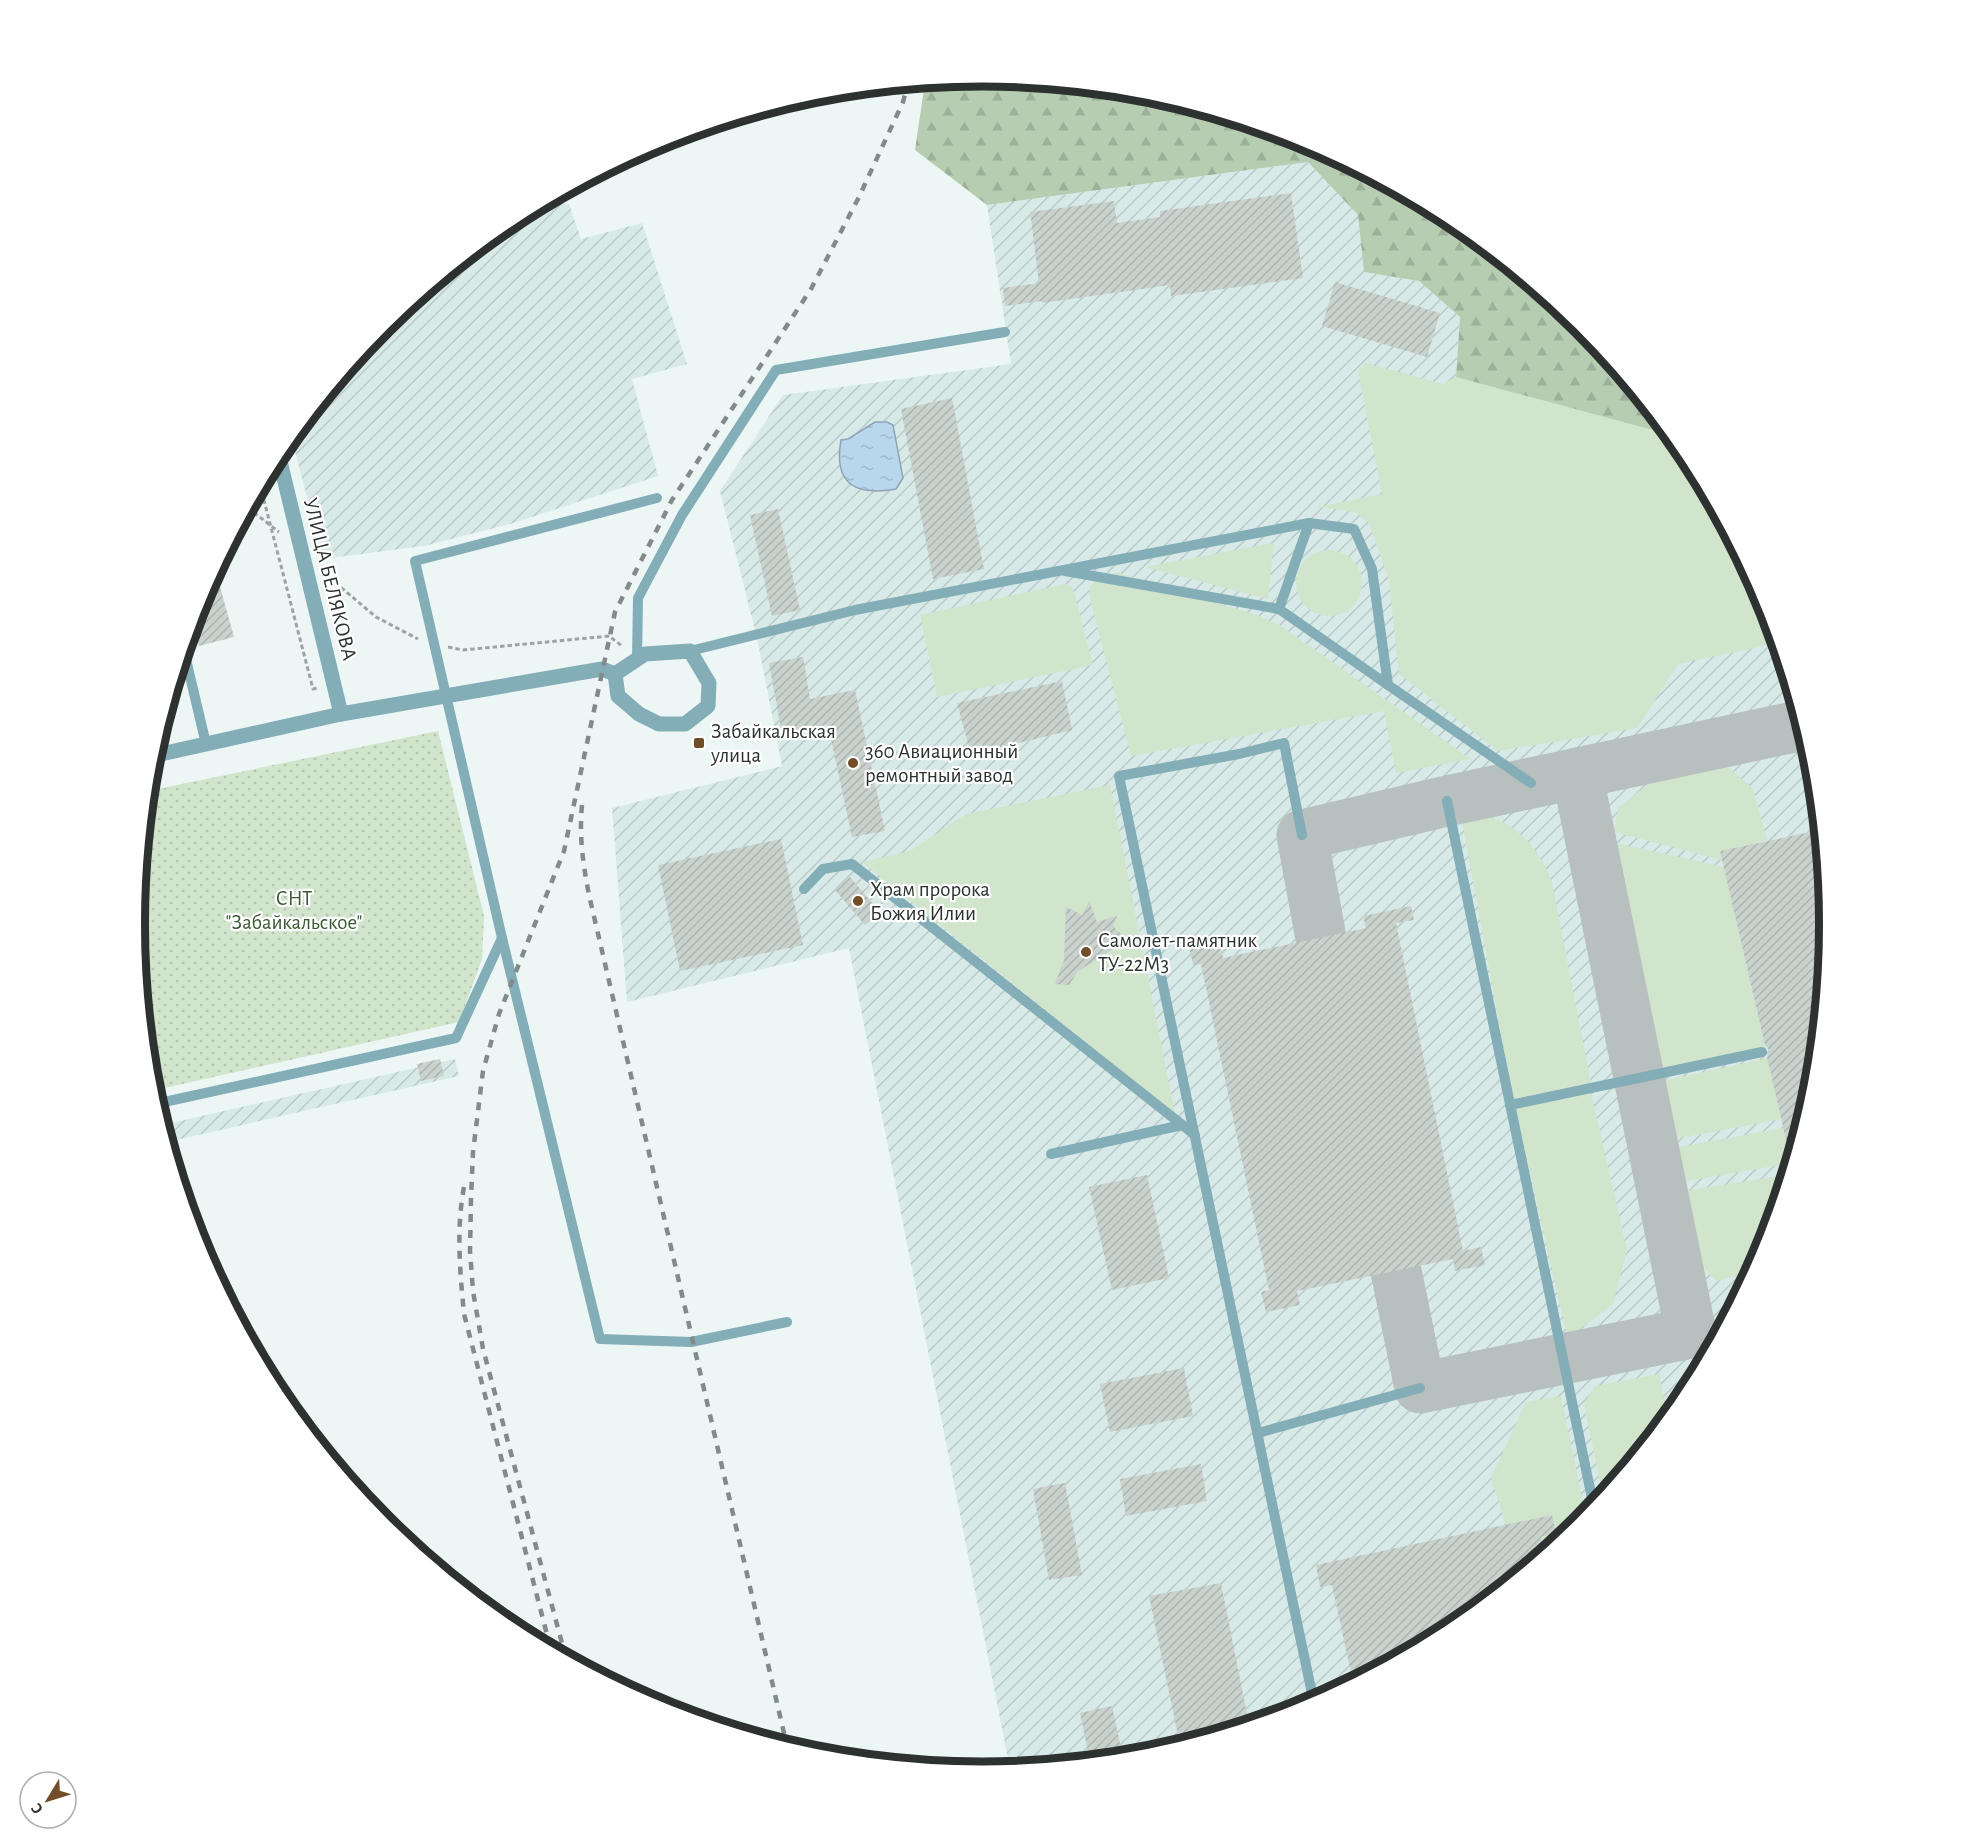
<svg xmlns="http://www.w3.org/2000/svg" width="1964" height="1848" viewBox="0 0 1964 1848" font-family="'Alegreya Sans',sans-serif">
<defs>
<pattern id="industrial-furrows" width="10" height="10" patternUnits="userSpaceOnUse" patternTransform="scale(1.5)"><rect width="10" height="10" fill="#d7eae8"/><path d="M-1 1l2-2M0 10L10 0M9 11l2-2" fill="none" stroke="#b9c9c7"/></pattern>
<pattern id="forest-firs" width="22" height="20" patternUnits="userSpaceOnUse" patternTransform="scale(1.5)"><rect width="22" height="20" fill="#b6cdb1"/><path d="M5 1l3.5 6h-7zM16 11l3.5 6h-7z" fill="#9db099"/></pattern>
<pattern id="garden-dots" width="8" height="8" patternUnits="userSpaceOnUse" patternTransform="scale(1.5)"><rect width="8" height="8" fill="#d1e4cc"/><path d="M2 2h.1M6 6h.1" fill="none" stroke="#b4c4b0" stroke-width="1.8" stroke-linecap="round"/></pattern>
<pattern id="water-ripples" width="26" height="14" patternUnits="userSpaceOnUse" patternTransform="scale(1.5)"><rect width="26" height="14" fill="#b8d7ed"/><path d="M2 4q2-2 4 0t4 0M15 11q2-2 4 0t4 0" fill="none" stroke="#9eb9cc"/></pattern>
<pattern id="building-hatch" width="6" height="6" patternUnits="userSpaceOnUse" patternTransform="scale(1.5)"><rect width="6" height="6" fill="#c9d2cd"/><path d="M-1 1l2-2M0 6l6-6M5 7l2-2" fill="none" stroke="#adb5b0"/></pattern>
</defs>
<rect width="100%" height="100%" fill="#ecf6f5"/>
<g fill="url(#industrial-furrows)">
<path d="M 1308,162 L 1358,215 L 1364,272 L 1419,281 L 1460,317 L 1456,377 L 1671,435 L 1687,453 L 1765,600 L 1813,759 L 1829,924 L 1813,1090 L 1765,1249 L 1686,1395 L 1581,1524 L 1453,1629 L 1306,1707 L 1147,1755 L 1010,1769 L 849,948 L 627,1002 L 612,808 L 782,766 L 757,638 L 720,491 L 783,395 L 1011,364 L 987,205 Z"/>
<path d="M 544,202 L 569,204 L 581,239 L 642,223 L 687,364 L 632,379 L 658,476 L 510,524 L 424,546 L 323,559 L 291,436 L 383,324 L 511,219 Z"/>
<path d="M 455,1059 L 459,1076 L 167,1142 L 162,1125 Z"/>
</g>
<g fill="#d1e4cc">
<path d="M 1365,363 L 1443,384 L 1456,377 L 1671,435 L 1687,453 L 1765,600 L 1778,643 L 1678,664 L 1637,728 L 1498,751 L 1399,674 L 1389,580 L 1369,523 L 1355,512 L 1318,507 L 1382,494 L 1358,371 Z"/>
<path d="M 1274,543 L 1268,599 L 1145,567 Z"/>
<circle cx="1329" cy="583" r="33"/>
<path d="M 1119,573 L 1253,614 L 1278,624 L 1471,759 L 1396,773 L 1384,711 L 1131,756 L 1090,599 L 1090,586 L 1101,574 Z"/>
<path d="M 1066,584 L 1073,588 L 1093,665 L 937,697 L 920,615 Z"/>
<path d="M 1723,763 L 1753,788 L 1767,840 L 1721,851 L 1722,860 L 1614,832 L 1618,808 L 1659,775 Z"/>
<path d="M 1110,785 L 1175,1114 L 862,862 L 910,851 L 966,814 Z"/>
<path d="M 1488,815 C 1522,830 1534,843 1551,878 L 1591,1083 L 1513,1099 L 1461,816 Z"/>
<path d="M 1611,842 L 1724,867 L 1765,1047 L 1663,1071 L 1655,1063 L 1644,1063 L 1606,860 Z"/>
<path d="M 1768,1058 L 1782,1119 L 1659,1142 L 1650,1091 L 1658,1089 L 1663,1081 Z"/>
<path d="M 1591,1093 L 1627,1250 L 1613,1304 L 1579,1330 L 1567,1336 L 1515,1107 Z"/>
<path d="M 1784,1128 L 1791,1163 L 1669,1184 L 1662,1150 Z"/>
<path d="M 1787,1175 L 1765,1249 L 1752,1273 L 1716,1281 L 1680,1242 L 1671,1193 Z"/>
<path d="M 1659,1374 L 1668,1417 L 1603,1497 L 1584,1403 L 1595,1386 Z"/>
<path d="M 1561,1396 L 1586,1517 L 1560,1541 L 1542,1545 L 1541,1537 L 1556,1533 L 1552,1515 L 1506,1525 L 1491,1478 L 1526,1402 Z"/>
</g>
<path fill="url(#forest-firs)" d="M 982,77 L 1148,93 L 1307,141 L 1453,220 L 1582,325 L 1671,435 L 1456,377 L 1460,317 L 1419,281 L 1364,272 L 1358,215 L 1308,162 L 987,205 L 915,150 L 925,82 Z"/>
<path fill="url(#garden-dots)" d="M 438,731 L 484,916 L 482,959 L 459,1022 L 151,1091 L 135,924 L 148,791 Z"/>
<path fill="url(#water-ripples)" stroke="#8ea5b4" stroke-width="1.5" d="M 875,422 L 887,422 L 893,425 L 903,478 L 896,489 C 856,496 833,485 841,440 L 848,439 Z"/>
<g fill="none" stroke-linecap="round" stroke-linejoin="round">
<g stroke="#b8c0bf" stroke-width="51">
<path d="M 1321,938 L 1302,835 L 1447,801 L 1803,725"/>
<path d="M 1396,1271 L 1420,1388 L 1691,1333 L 1577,773"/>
</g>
</g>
<g fill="url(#building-hatch)">
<path d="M 1291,193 L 1303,278 L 1171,296 L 1170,285 L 1042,303 L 1042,301 L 1005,306 L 1003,288 L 1039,283 L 1030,212 L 1114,201 L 1117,223 L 1160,217 L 1160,211 Z"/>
<path d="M 1335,282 L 1440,313 L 1427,357 L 1322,326 Z"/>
<path d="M 952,398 L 984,569 L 933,579 L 901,409 Z"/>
<path d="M 778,509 L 800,610 L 772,616 L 750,515 Z"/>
<path d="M 215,569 L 234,637 L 199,646 L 192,623 L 199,599 Z"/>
<path d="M 803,657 L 810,699 L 855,690 L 885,831 L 852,837 L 828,725 L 782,734 L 769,663 Z"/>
<path d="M 1062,681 L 1072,730 L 971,755 L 957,703 Z"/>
<path d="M 1820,830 L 1829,924 L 1813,1090 L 1791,1161 L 1767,1057 L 1769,1050 L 1765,1045 L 1720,851 Z"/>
<path d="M 781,839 L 803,945 L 680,971 L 658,865 Z"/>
<path d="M 850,877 L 880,912 L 865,925 L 835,890 Z"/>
<path d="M 1089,901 L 1097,922 L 1117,916 L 1113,926 L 1126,939 L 1101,957 L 1078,971 L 1069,985 L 1055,984 L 1064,960 L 1066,907 L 1082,915 Z"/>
<path d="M 1411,906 L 1414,920 L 1396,923 L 1463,1251 L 1481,1247 L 1485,1265 L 1455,1271 L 1453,1259 L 1297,1291 L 1300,1305 L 1266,1312 L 1261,1292 L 1269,1290 L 1201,964 L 1193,965 L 1189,946 L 1219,939 L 1223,958 L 1366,928 L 1363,916 Z"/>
<path d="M 440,1059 L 444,1076 L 421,1081 L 417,1064 Z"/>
<path d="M 1147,1175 L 1169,1278 L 1112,1290 L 1089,1187 Z"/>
<path d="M 1184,1368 L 1193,1416 L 1110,1432 L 1100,1384 Z"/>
<path d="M 1201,1464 L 1207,1501 L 1126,1516 L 1120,1479 Z"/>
<path d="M 1065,1483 L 1082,1575 L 1049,1580 L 1033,1489 Z"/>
<path d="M 1552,1515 L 1556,1533 L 1541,1537 L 1544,1554 L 1453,1629 L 1353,1682 L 1332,1585 L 1320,1587 L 1316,1565 Z"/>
<path d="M 1221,1583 L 1249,1724 L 1180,1745 L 1149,1596 Z"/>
<path d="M 1112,1706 L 1123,1758 L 1090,1761 L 1080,1713 Z"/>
</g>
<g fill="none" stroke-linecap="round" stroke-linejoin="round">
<g stroke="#9ca4a3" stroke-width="3" stroke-dasharray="4.5 3" stroke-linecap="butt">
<path d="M 260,485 L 313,689 L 317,688"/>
<path d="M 248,508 L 279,532"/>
<path d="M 324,573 L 376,617 L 418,639"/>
<path d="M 448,647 L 463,650 L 609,636 L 622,646"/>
</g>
<g stroke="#83adb7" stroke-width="10">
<path d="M 657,498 L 415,561 L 502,938 L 600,1339 L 691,1342 L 787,1322"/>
<path d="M 1065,571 L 1279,609 L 1388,685"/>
<path d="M 1279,609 L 1309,523"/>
<path d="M 184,651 L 206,744"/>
<path d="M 690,651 L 855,610 L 1309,523 L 1354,529 L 1372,569 L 1388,685 L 1531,783"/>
<path d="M 637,659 L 638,598 L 682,515 L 776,370 L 1005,332"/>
<path d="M 1447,801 L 1594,1508"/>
<path d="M 1302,835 L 1284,743 L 1239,754 L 1119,776 L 1314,1703"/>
<path d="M 804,889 L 823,869 L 852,864 L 1195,1135"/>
<path d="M 155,1104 L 456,1038 L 502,938"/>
<path d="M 1510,1105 L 1762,1052"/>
<path d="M 1051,1154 L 1182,1125"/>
<path d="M 1258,1433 L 1420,1388"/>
</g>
<g stroke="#83adb7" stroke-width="15">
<path d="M 278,453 L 341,714"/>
<path d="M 690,651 L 709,683 L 708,706 L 685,724 L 659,724 L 639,714 L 618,696 L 615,674 L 645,654 Z"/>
<path d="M 152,756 L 341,714 L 602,669 L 615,674"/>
</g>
<g stroke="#838a89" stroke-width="4.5" stroke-dasharray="8 8" stroke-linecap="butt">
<path d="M 582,805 C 579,836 583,864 589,895 L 787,1746"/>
<path d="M 464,1187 C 456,1230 460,1272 464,1314 L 551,1650"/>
<path d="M 566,1658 L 483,1349 L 473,1291 L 470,1251 L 471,1199 L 473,1152 L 483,1071 L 499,1014 L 564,851 L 615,612 L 672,500 L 811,289 L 859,197 L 903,102 L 908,84"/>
</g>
</g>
<g fill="#724e28" stroke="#fff" stroke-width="2">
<rect x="693" y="737" width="12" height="12" rx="3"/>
<circle cx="853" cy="763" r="6"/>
<circle cx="858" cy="901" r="6"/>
<circle cx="1086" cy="952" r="6"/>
</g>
<g text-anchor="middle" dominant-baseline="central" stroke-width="4.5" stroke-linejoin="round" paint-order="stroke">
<g font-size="21" fill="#2d3130" stroke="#fff">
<text transform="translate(330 579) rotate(76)">УЛИЦА БЕЛЯКОВА</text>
</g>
<g font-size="21" fill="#2d3130" stroke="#fff" text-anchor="start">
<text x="711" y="731">Забайкальская<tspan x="711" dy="24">улица</tspan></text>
<text x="865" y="751">360 Авиационный<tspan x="865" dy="24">ремонтный завод</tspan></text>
<text x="870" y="889">Храм пророка<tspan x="870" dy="24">Божия Илии</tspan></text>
<text x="1098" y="940">Самолет-памятник<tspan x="1098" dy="24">ТУ-22М3</tspan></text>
</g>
<g font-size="21" fill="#395a31" stroke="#fff">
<text x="294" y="898">СНТ<tspan x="294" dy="24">"Забайкальское"</tspan></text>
</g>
</g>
<path d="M0 0H1964V1848H0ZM145 924a837 837 0 1 1 1674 0a837 837 0 1 1-1674 0Z" fill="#fff" fill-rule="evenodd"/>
<path fill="none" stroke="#2d3130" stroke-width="8" d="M145 924a837 837 0 1 1 1674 0a837 837 0 1 1-1674 0Z"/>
<g transform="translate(48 1800) rotate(232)"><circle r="28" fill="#ffffff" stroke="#abadac" stroke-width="1.5"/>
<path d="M0-4.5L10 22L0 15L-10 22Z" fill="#724e28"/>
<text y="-9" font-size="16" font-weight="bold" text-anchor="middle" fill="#2d3130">С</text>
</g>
</svg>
